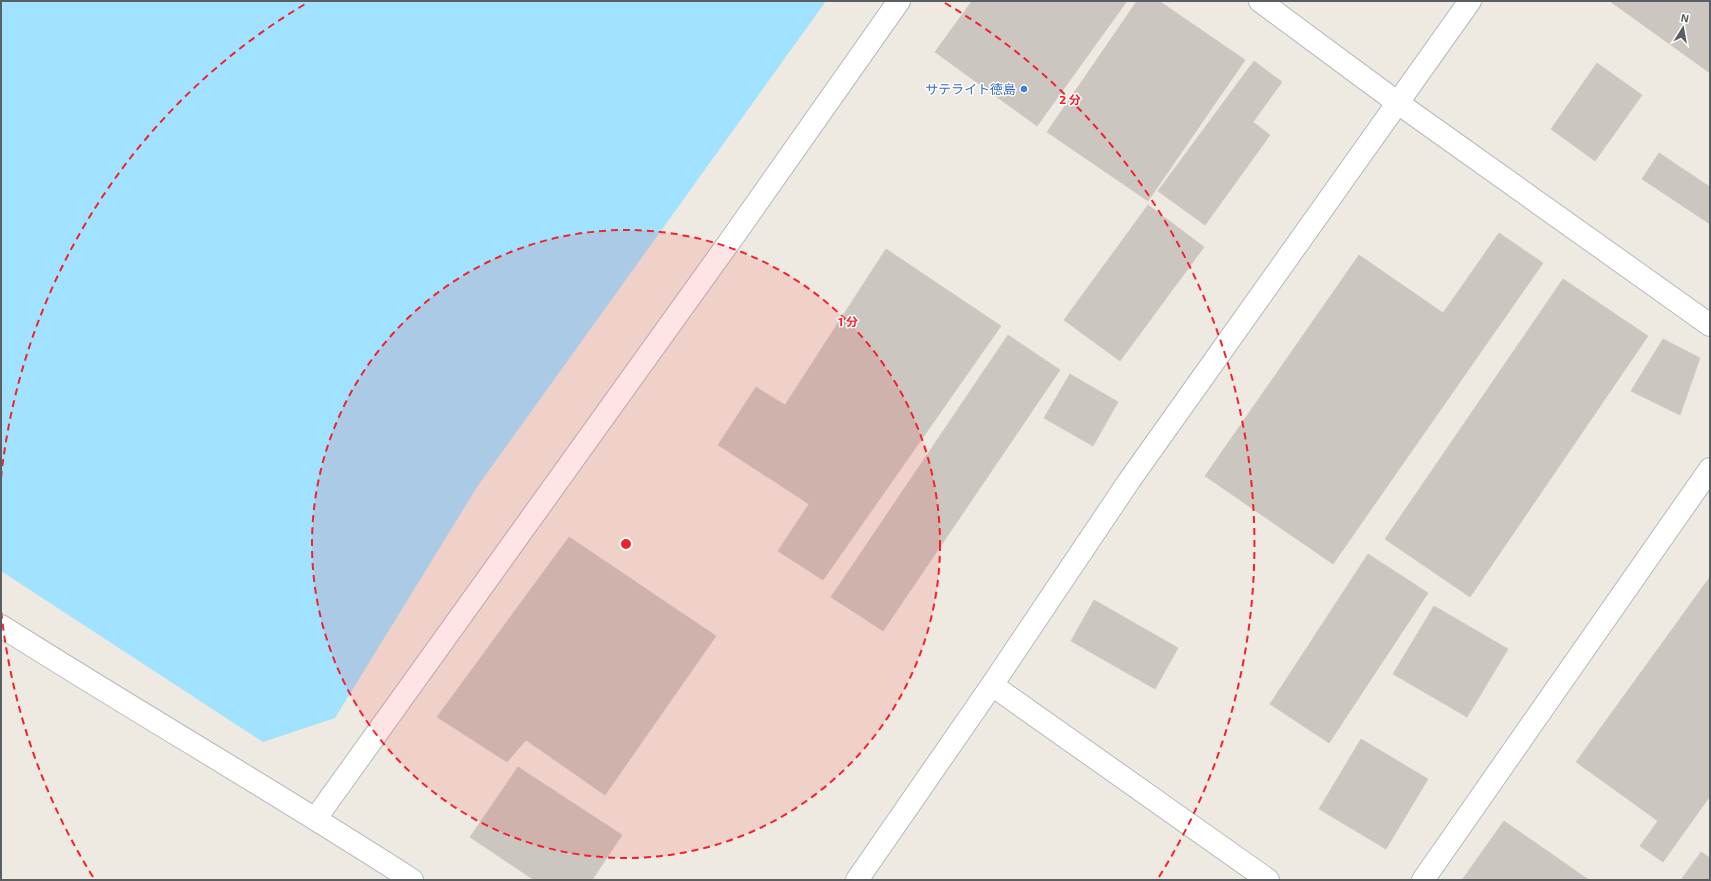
<svg xmlns="http://www.w3.org/2000/svg" width="1711" height="881" viewBox="0 0 1711 881" font-family="'Exo 2','Noto Sans JP',sans-serif">
<rect width="100%" height="100%" fill="#eeeae1"/>
<path fill="#a0e2ff" d="M 1,1 L 826,1 L 477,487 L 335,718 L 263,742 L 1,571 Z"/>
<g fill="#cbc7c0" stroke="#d3cabf">
<path d="M 972,1 L 1127,1 L 1037,126 L 935,52 Z"/>
<path d="M 1137,1 L 1159,1 L 1245,60 L 1148,201 L 1047,132 Z"/>
<path d="M 1611,1 L 1710,1 L 1710,73 L 1611,2 Z"/>
<path d="M 1254,61 L 1282,82 L 1253,122 L 1270,135 L 1205,225 L 1158,191 Z"/>
<path d="M 1597,63 L 1642,95 L 1595,161 L 1551,129 Z"/>
<path d="M 1659,153 L 1710,187 L 1710,224 L 1642,179 Z"/>
<path d="M 1148,205 L 1204,247 L 1120,361 L 1064,320 Z"/>
<path d="M 1499,233 L 1543,263 L 1333,564 L 1205,476 L 1359,255 L 1443,313 Z"/>
<path d="M 886,249 L 1001,326 L 823,580 L 778,551 L 809,504 L 718,445 L 756,387 L 785,405 Z"/>
<path d="M 1563,279 L 1648,336 L 1470,597 L 1385,539 Z"/>
<path d="M 1008,335 L 1060,370 L 883,631 L 831,597 Z"/>
<path d="M 1663,339 L 1700,358 L 1680,415 L 1631,391 Z"/>
<path d="M 1070,374 L 1118,402 L 1093,446 L 1044,418 Z"/>
<path d="M 569,537 L 716,636 L 605,795 L 526,740 L 507,762 L 437,717 Z"/>
<path d="M 1368,554 L 1428,593 L 1329,743 L 1270,704 Z"/>
<path d="M 1710,577 L 1710,796 L 1663,862 L 1640,846 L 1658,821 L 1576,762 Z"/>
<path d="M 1094,600 L 1178,648 L 1155,689 L 1071,641 Z"/>
<path d="M 1434,606 L 1508,649 L 1467,717 L 1393,674 Z"/>
<path d="M 1361,739 L 1428,779 L 1386,849 L 1319,809 Z"/>
<path d="M 518,767 L 622,835 L 592,880 L 534,880 L 470,837 Z"/>
<path d="M 1504,821 L 1589,880 L 1462,880 Z"/>
<path d="M 1701,852 L 1710,858 L 1710,880 L 1681,880 Z"/>
</g>
<g fill="none" stroke-linecap="round" stroke-linejoin="round">
<defs>
<g id="minor">
<path d="M 1260,1 L 1398,103 L 1710,325"/>
<path d="M 1,626 C 137,712 277,793 412,880"/>
<path d="M 992,685 L 1268,880"/>
<path d="M 316,818 L 735,234 L 899,1"/>
<path d="M 857,880 L 992,685 L 1129,481 L 1470,1"/>
<path d="M 1423,880 L 1710,469"/>
</g>
</defs>
<use href="#minor" stroke="#b4b9bd" stroke-width="24"/>
<use href="#minor" stroke="#fff" stroke-width="22"/>
</g>
<circle cx="626" cy="544" r="314" fill="#f4212b" fill-opacity=".12"/>
<g fill="none" stroke="#f4212b" stroke-width="2" stroke-dasharray="7 5">
<circle cx="626" cy="544" r="314"/>
<path d="M93 877A628 628 0 0 1 1 610M1 478A628 628 0 0 1 307 3M945 3A628 628 0 0 1 1159 877"/>
</g>
<circle fill="#3f7fe0" stroke="#fff" stroke-width="1.5" cx="1024" cy="89" r="4"/>
<g text-anchor="middle" dominant-baseline="central" stroke-width="3" stroke-linejoin="round" paint-order="stroke">
<g font-size="13" fill="#366cbe" stroke="#fff" text-anchor="end">
<text x="1016" y="89">サテライト徳島</text>
</g>
</g>
<circle cx="626" cy="544" r="6" fill="#f4212b" stroke="#fff" stroke-width="2"/>
<g font-size="12" text-anchor="middle" font-weight="bold" fill="#f4212b" stroke="#fff" stroke-width="3" stroke-linejoin="round" paint-order="stroke">
<text x="1070" y="104">2 分</text>
<text x="848" y="326">1 分</text>
</g>
<rect width="1711" height="881" fill="none" stroke="#5a5f63" stroke-width="4"/>
<g transform="translate(1683 28) rotate(11)" stroke="#ffffff" stroke-width="3" paint-order="stroke">
<path d="M0-3L7 15L0 10L-7 15Z" fill="#5a5f63"/>
<text y="-6" font-size="11" font-weight="bold" text-anchor="middle" fill="#5a5f63">N</text>
</g>
</svg>
